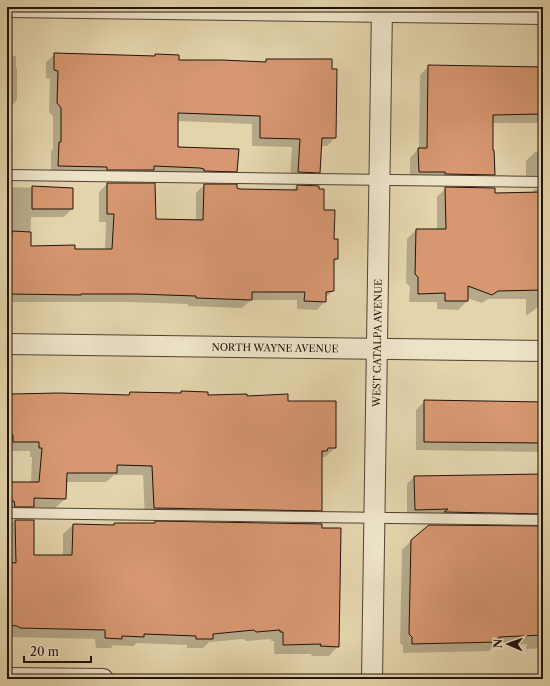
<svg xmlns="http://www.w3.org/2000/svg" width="550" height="686" viewBox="0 0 550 686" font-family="'Libre Caslon Text',serif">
<rect width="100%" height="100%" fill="#e3d4ac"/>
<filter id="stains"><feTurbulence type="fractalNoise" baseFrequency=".005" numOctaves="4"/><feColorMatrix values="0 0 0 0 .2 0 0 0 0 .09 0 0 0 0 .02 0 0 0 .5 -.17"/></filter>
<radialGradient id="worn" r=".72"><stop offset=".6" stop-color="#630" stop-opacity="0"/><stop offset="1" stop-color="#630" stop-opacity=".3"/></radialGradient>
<g fill="#0003">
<path d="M 55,54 L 153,57 L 155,55 L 178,61 L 264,63 L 267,60 L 335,138 L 327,146 L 320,146 L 319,172 L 310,181 L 290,180 L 292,147 L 252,146 L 252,124 L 177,121 L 177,148 L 236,171 L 228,180 L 51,174 L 51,151 L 53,149 L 53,116 L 49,112 L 50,79 L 46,78 L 46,62 Z"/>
<path d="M 7,56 L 16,56 L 16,69 L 17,69 L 17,100 L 8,109 Z"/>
<path d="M 429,66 L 543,67 L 543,123 L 492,123 L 494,174 L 485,183 L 410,181 L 410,158 L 419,148 L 420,75 Z"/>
<path d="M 535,152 L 543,152 L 543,303 L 526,316 L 526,299 L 488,299 L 482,303 L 467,298 L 467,301 L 458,310 L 437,309 L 437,302 L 409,302 L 410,287 L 406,283 L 407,239 L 416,230 L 437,230 L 437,197 L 446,188 L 494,194 L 531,193 L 535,189 L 542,189 L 534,184 L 526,184 L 526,161 Z"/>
<path d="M 107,184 L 155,220 L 196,221 L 196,193 L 204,185 L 236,189 L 292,191 L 298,186 L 323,211 L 333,240 L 337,259 L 333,262 L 333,291 L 325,298 L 325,301 L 317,310 L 297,309 L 297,300 L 251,300 L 242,308 L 188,306 L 188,304 L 128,302 L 7,302 L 7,187 L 72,189 L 72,209 L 64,217 L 31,217 L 30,247 L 74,250 L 105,250 L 106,222 L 99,222 L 99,192 Z"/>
<path d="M 181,392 L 207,396 L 246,397 L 287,402 L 335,448 L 325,457 L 321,457 L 321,510 L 312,520 L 145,518 L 143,475 L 114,475 L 106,482 L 66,482 L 65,499 L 55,508 L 32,507 L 23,516 L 7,516 L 7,483 L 31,483 L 32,457 L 30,457 L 30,451 L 7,451 L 7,395 L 59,394 L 127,396 L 130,393 L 180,394 Z"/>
<path d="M 425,401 L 543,403 L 543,455 L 541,455 L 541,452 L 416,450 L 416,410 Z"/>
<path d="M 414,477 L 513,513 L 505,520 L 407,517 L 407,484 Z"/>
<path d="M 7,521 L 33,521 L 33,556 L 63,556 L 63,534 L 73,525 L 113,526 L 115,524 L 154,524 L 155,522 L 338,646 L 329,656 L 311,656 L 312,654 L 274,654 L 274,641 L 271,641 L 271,639 L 246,641 L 244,639 L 209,642 L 203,648 L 187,648 L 187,645 L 136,643 L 134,646 L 113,645 L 111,648 L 96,648 L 95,639 L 10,637 L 7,635 Z"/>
<path d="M 543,531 L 543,648 L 526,649 L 527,644 L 495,645 L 489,651 L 403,653 L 403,646 L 400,643 L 402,550 L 412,540 Z"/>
</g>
<g fill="#d69771" stroke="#21120b">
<path d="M 54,53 L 155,56 L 155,54 L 179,55 L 179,60 L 222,60 L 266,62 L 266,59 L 332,59 L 332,69 L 337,69 L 336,138 L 322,138 L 320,173 L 298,172 L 300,139 L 260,138 L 260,116 L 178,113 L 178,147 L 239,149 L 237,172 L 204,171 L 204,169 L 200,168 L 154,166 L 154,170 L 107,170 L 107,167 L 58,166 L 59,142 L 61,142 L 61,108 L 57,103 L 58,71 L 54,70 Z"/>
<path d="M 428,65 L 543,67 L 543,114 L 493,115 L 493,150 L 494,150 L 495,175 L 445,174 L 445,172 L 419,172 L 418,148 L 427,148 Z"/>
<path d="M 107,183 L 155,183 L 156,219 L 203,220 L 204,184 L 237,184 L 237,188 L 240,189 L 297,190 L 297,185 L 319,186 L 319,189 L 324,189 L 324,210 L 335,210 L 334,239 L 338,239 L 338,259 L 334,259 L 334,291 L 326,292 L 326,302 L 304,301 L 305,292 L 252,292 L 252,300 L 196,298 L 196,296 L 137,294 L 81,294 L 81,295 L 8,294 L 9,285 L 7,285 L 7,249 L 11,249 L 12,231 L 31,232 L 31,246 L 75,245 L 75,249 L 112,249 L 114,214 L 107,214 Z"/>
<path d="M 32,186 L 73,188 L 73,209 L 32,209 Z"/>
<path d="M 445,187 L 495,188 L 495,193 L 543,192 L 543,290 L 498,291 L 492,295 L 468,286 L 468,301 L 445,301 L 445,293 L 418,294 L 418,277 L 415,274 L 416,229 L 446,229 Z"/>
<path d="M 181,391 L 208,392 L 208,395 L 247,394 L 247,396 L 288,394 L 288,401 L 336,401 L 336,448 L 328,448 L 327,451 L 322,451 L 322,511 L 154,508 L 152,466 L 117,465 L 117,473 L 67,473 L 66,499 L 34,498 L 34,507 L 15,507 L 14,501 L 7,501 L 7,482 L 39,482 L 42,448 L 39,448 L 39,442 L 13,442 L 13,435 L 10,435 L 11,394 L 59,393 L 129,395 L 130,392 L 181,393 Z"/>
<path d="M 424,400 L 543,402 L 543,443 L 424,442 Z"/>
<path d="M 543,474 L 543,514 L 444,512 L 448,509 L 415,510 L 414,476 Z"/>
<path d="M 15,520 L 34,520 L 34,555 L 72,555 L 73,524 L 114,525 L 114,523 L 155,523 L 155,521 L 322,524 L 322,528 L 341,528 L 339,647 L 320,646 L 321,644 L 283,645 L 283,632 L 280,632 L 280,630 L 256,632 L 254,630 L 213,634 L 213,639 L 196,639 L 196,636 L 144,634 L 144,637 L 122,636 L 122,639 L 105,638 L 105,630 L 20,628 L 17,626 L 7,625 L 8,562 L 16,563 Z"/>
<path d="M 429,525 L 543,526 L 543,635 L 499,637 L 499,642 L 412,644 L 412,637 L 409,634 L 411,540 Z"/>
</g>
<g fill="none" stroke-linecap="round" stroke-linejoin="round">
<defs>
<g id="lane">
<path d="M 7,175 L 543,182"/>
<path d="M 7,513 L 543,520"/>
</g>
<g id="street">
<path d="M 7,7 L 543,14"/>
<path id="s1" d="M 7,344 L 543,351"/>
<path d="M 7,678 L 103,679"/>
<path id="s2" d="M 372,679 L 382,7"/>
</g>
</defs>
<use href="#lane" stroke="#524233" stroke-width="12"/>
<use href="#street" stroke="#524233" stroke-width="22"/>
<use href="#lane" stroke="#ede3c9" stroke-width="10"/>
<use href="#street" stroke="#ede3c9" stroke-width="20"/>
</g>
<g text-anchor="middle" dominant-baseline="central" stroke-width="3.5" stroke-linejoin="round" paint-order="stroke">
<g font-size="10" fill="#21120b" stroke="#ede3c9">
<text stroke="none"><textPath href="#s2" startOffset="336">WEST CATALPA AVENUE</textPath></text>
<text stroke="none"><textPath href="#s1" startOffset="268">NORTH WAYNE AVENUE</textPath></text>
</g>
</g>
<rect width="550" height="686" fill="none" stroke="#e3d4ac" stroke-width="24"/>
<rect x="8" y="8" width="534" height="670" fill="none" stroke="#21120b" stroke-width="2"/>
<rect x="12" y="12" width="526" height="662" fill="none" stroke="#21120b"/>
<g transform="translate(508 644) rotate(272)" stroke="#ede3c9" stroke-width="3" paint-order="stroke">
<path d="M0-3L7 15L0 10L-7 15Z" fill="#21120b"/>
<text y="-6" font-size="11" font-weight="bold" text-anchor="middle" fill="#21120b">N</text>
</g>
<path d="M24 656v6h67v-6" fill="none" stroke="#21120b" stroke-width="2"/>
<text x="30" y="656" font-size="12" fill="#21120b" stroke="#ede3c9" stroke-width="3" paint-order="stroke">20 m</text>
<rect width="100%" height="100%" filter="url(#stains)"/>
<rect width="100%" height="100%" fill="url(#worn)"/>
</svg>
